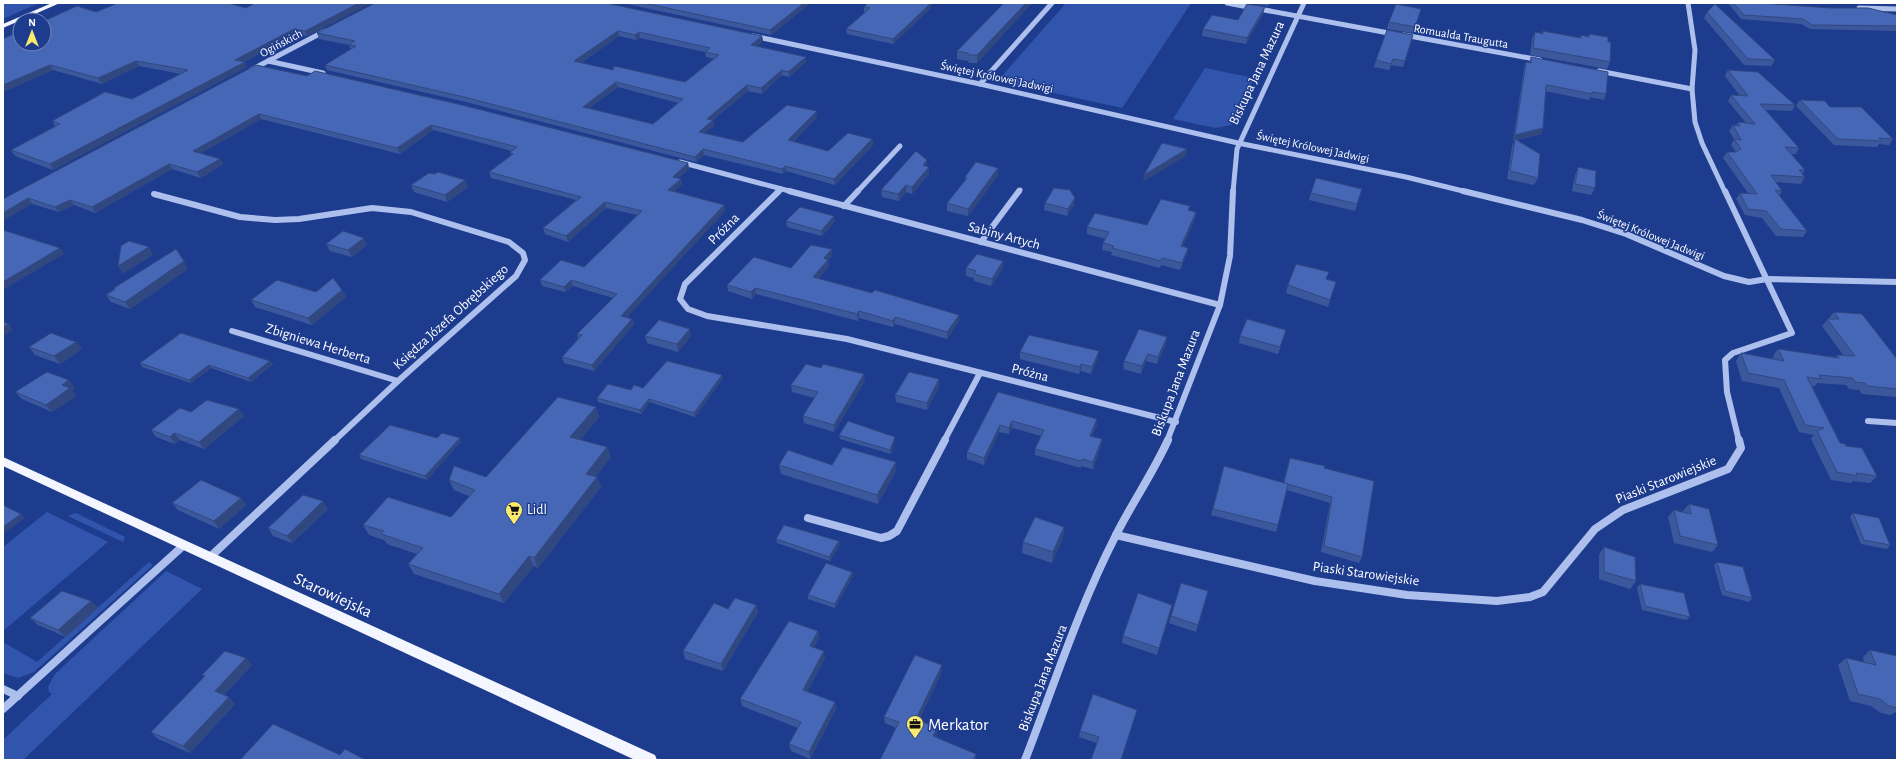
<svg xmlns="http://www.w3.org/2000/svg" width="1900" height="763" viewBox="0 0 1900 763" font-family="'Alegreya Sans',sans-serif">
<rect width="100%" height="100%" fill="#1e3c8e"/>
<g fill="#3155ac">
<path d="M 3,3 L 39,3 L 3,19 Z"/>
<path d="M 1066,3 L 1191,3 L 1122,108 L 1008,83 L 1002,76 Z"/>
<path d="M 1205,68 L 1254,78 L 1231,125 L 1215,128 L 1173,119 Z"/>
<path d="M 47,512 L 108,542 L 3,631 L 3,547 Z"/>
<path d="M 76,513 L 125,537 L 123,542 L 68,516 Z"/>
<path d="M 149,562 L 153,565 L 34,672 L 18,678 L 3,673 L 3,642 L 37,662 Z"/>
<path d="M 166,571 L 202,589 L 23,760 L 3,760 L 3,740 L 52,694 L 49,692 L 48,687 L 55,674 Z"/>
</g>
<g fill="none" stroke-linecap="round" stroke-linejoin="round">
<g stroke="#acbfed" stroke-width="5">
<path d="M 1227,3 L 1394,34"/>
<path d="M 1688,3 L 1695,50 L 1692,89 L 1695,122 L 1702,143 L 1725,192"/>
<path d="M 1859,8 L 1897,9"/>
<path d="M 1404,35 L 1540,60"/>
<path d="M 753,36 L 980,84 L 1238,143 L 1406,177 L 1467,192"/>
<path d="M 268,61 L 323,73"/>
<path d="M 251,70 L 325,31"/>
<path d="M 1599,71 L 1692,89"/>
<path d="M 980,84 L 1052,3"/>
<path d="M 680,162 L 793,192"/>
<path d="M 778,192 L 781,189"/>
<path d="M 857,192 L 900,146"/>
<path d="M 1019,192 L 1020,190"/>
<path d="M 1233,192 L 1237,149 L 1304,3"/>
</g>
<g stroke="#acbfed" stroke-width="6">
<path d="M 779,191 L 685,284 L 680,299 L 688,309 L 707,316 L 847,339 L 1176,422"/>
<path d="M 789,191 L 1220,305"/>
<path d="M 1463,191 L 1582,220 L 1626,234 L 1724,276 L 1749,282 L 1767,279 L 1897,282"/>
<path d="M 1725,191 L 1792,333 L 1733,353 L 1725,360 L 1727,392 L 1739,441"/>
<path d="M 154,194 L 240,217 L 275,220 L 299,219 L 372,208 L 411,212 L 509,242 L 523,253 L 525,260 L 516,276 L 398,381 L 334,441"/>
<path d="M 844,206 L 858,191"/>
<path d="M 981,242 L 1019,191"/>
<path d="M 232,331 L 398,381"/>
<path d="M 1868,421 L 1897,423"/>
<path d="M 944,441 L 980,373"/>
<path d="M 1167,441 L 1220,305 L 1230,256 L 1233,191"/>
</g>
<g stroke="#acbfed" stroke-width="8">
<path d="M 808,518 L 881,538 L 889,536 L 897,531 L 945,440"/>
<path d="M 1116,535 L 1315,581 L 1407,595 L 1497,601 L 1530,597 L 1543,592 L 1595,529 L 1623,510 L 1728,469 L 1741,448 L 1739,440"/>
<path d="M 210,557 L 335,440"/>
<path d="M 3,689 L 18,696"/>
<path d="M 3,709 L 184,545"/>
<path d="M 1025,760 C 1054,685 1079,607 1116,535 C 1132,503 1153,473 1168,440"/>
</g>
<g fill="#f3f5ff" fill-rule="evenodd">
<path d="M 52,3 L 60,3 L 3,28 L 3,24 Z"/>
<path d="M 3,457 L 655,755 L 657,760 L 635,760 L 3,466 Z"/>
</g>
</g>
<g fill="#3c589d" fill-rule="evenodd">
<path d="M 255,3 L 371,3 L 307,36 L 296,34 L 244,62 L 245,62 L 247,67 L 53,170 L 15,156 L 11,150 L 55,126 L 52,121 L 132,99 L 181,74 L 139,66 L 102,84 L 53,70 L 3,92 L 3,39 L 246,8 Z"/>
<path d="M 375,3 L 762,36 L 763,41 L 757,46 L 806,57 L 806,62 L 789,77 L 782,75 L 762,94 L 748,91 L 713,120 L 714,126 L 705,133 L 743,142 L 817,111 L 817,117 L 793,142 L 828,151 L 872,139 L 873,145 L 835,185 L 786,171 L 783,174 L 704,155 L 696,162 L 466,102 L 327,70 L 325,65 L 351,50 L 349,45 L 319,39 L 317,33 ZM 619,36 L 636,40 L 640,38 L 705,52 L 706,57 L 714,59 L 685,82 L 613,70 L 581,63 ZM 618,87 L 678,103 L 653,124 L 589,108 Z"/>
<path d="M 622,3 L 808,3 L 808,5 L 771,35 Z"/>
<path d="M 931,3 L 931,8 L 893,44 L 847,34 L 846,29 L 866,12 L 864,12 L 864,7 Z"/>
<path d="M 1004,3 L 1032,3 L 977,63 L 969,63 L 968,61 L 957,59 L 957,51 Z"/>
<path d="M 1250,3 L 1270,3 L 1268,6 Z"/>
<path d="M 1728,3 L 1760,3 L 1897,15 L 1897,31 L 1810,29 L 1801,24 L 1741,19 Z"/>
<path d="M 1818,3 L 1835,3 L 1834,4 Z"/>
<path d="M 1421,9 L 1413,33 L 1387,29 L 1389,22 Z"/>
<path d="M 1707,12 L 1775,60 L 1771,66 L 1744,65 L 1704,18 Z"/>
<path d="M 1263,14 L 1246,44 L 1202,36 L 1203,29 Z"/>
<path d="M 1543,31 L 1580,38 L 1581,35 L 1588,36 L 1589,34 L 1608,42 L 1610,62 L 1607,69 L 1530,55 L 1532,39 L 1535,32 L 1542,33 Z"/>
<path d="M 1413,35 L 1403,67 L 1391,65 L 1389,70 L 1374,67 L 1376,60 Z"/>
<path d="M 1531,57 L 1606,94 L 1604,100 L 1590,97 L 1589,100 L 1545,91 L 1543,128 L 1541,134 L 1517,140 L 1538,178 L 1534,185 L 1507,179 L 1512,146 L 1515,140 L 1513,141 L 1524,68 L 1526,62 L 1529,63 Z"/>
<path d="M 256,65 L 688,163 L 689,169 L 678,178 L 682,184 L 674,191 L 724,205 L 725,211 L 627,317 L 632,319 L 634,324 L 594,371 L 564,363 L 562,357 L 578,339 L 577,334 L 613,298 L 573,286 L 565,292 L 542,286 L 540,280 L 584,267 L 637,215 L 606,208 L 568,242 L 545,234 L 543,228 L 576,200 L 491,178 L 489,172 L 511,155 L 510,152 L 512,151 L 433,130 L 400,154 L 261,119 L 201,153 L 220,159 L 223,164 L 201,178 L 172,169 L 95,213 L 74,205 L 59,212 L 32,204 L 3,199 Z"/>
<path d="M 1728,70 L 1795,105 L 1792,111 L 1766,110 L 1799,148 L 1796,154 L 1791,154 L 1805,170 L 1802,174 L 1805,177 L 1801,184 L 1776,182 L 1782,191 L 1779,196 L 1807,231 L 1803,237 L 1776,236 L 1762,218 L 1745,215 L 1736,199 L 1740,193 L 1748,193 L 1723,158 L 1727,152 L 1736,152 L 1731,145 L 1734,139 L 1729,131 L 1733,125 L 1736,126 L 1738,122 L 1746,123 L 1728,101 L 1731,95 L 1740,96 L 1725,76 Z"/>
<path d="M 1800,100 L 1893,139 L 1889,145 L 1879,144 L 1877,147 L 1834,145 L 1796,106 Z"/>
<path d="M 929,167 L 929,174 L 912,194 L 906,192 L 899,201 L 882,197 L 881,190 Z"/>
<path d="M 1578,167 L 1595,188 L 1591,195 L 1572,191 L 1575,175 Z"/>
<path d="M 998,168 L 998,175 L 968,216 L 947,211 L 947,203 L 965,181 L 965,177 Z"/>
<path d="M 411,185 L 468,187 L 447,202 L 414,192 Z"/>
<path d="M 1362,189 L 1355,211 L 1309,200 L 1311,193 Z"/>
<path d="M 1045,203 L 1074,205 L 1067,216 L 1044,210 Z"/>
<path d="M 1189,211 L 1196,212 L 1195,219 L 1183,246 L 1188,248 L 1187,254 L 1180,270 L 1161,265 L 1160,268 L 1111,255 L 1112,252 L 1102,250 L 1103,243 L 1106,239 L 1087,234 L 1087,227 L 1147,225 Z"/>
<path d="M 786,221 L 835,221 L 822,236 L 787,227 Z"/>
<path d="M 326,244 L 367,245 L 352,257 L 330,251 Z"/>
<path d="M 832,249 L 832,256 L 828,260 L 829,266 L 818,279 L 872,293 L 959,315 L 959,321 L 947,339 L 895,324 L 893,327 L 859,318 L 858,321 L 756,294 L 752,299 L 728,291 L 727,285 L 791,268 Z"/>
<path d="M 966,268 L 1003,268 L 991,286 L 974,281 L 974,278 L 966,276 Z"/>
<path d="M 188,269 L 130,309 L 111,302 L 106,295 Z"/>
<path d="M 1336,282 L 1328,307 L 1286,293 L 1288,285 Z"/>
<path d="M 342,290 L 346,297 L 312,325 L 255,307 L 251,300 L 316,292 Z"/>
<path d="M 1834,312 L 1897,359 L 1897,397 L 1862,394 L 1859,390 L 1849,389 L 1846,385 L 1817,383 L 1815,386 L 1811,386 L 1840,443 L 1846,446 L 1877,476 L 1870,483 L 1853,481 L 1851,483 L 1831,480 L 1811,439 L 1814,435 L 1799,432 L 1779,388 L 1742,381 L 1736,361 L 1741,353 L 1774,360 L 1773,356 L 1778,349 L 1835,358 L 1837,355 L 1843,355 L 1822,326 Z"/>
<path d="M 1286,330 L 1278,354 L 1239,343 L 1240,336 Z"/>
<path d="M 645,336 L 691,336 L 678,352 L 647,343 Z"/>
<path d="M 76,342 L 82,349 L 60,364 L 35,355 L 29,347 Z"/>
<path d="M 1166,344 L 1157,364 L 1146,361 L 1141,374 L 1123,369 L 1124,361 Z"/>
<path d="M 1020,352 L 1098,358 L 1091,374 L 1081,371 L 1079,374 L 1020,359 Z"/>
<path d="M 270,361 L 273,364 L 251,382 L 211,368 L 191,383 L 142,367 L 140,363 Z"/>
<path d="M 821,368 L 864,374 L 865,381 L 834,432 L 804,423 L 803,416 L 815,398 L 792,392 L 791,385 Z"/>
<path d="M 723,378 L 695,417 L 650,402 L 641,414 L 598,402 L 597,398 L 631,390 L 643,388 Z"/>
<path d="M 939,379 L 939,387 L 927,410 L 896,402 L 895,395 Z"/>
<path d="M 75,388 L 72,390 L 76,396 L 52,412 L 22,399 L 15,392 Z"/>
<path d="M 998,392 L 1097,419 L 1097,425 L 1092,436 L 1102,439 L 1101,446 L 1093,469 L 1081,466 L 1081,468 L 1035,455 L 1035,449 L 1041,436 L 1012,428 L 1009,434 L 999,432 L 984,465 L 967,459 L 967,452 Z"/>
<path d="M 596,407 L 599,417 L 580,440 L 607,447 L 611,457 L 596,476 L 597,477 L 601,487 L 538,568 L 534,566 L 504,603 L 414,574 L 408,564 L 417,554 L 387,544 L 384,540 L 369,535 L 363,525 L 451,517 L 469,496 L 454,490 L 449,480 L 486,477 Z"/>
<path d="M 191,412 L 244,416 L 204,449 L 180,440 L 175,444 L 156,437 L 151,430 Z"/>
<path d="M 839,435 L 895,440 L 891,454 L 840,439 Z"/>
<path d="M 437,438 L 460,438 L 461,441 L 427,480 L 361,459 L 359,455 Z"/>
<path d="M 1290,458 L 1324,468 L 1362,557 L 1359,563 L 1321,552 L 1330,503 L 1287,490 L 1278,525 L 1276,532 L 1211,515 L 1224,466 L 1283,483 Z"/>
<path d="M 896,462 L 896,471 L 878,504 L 781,474 L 779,465 L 832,465 Z"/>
<path d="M 241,498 L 246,505 L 219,529 L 178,510 L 172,503 Z"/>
<path d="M 1689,504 L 1718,545 L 1712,552 L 1674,543 L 1668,517 L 1674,510 L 1683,512 L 1683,511 Z"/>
<path d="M 328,509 L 292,543 L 273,536 L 268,528 Z"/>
<path d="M 1853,513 L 1890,545 L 1887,549 L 1861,544 L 1850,517 Z"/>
<path d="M 1064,527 L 1063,538 L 1052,563 L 1022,553 L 1023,542 Z"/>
<path d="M 776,539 L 839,541 L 840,544 L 830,561 L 777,543 Z"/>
<path d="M 1604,547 L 1636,581 L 1630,589 L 1599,579 L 1599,555 Z"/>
<path d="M 1717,562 L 1752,598 L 1749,602 L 1722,595 L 1714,565 Z"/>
<path d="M 852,572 L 853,576 L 835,608 L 808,599 L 808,595 Z"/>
<path d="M 1640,584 L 1690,617 L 1686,620 L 1642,610 L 1637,588 Z"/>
<path d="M 1208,591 L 1196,632 L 1169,623 L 1171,616 Z"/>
<path d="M 91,601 L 98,608 L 66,637 L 38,625 L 30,618 Z"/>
<path d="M 756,605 L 758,612 L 723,671 L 685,659 L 683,651 L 728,609 Z"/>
<path d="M 1172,605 L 1157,655 L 1122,643 L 1123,636 Z"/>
<path d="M 818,631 L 819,639 L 814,647 L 825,658 L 807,692 L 835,702 L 836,709 L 810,759 L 791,751 L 789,744 L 798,728 L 742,706 L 740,699 Z"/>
<path d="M 1870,650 L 1897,656 L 1897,712 L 1896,712 L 1890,715 L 1881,713 L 1871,706 L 1850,701 L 1838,665 L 1846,658 L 1864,662 L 1863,657 Z"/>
<path d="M 246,658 L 252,665 L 224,695 L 229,697 L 235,704 L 190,753 L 158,739 L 151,732 L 204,677 L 202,675 Z"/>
<path d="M 942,672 L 919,720 L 937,728 L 937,735 L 936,738 L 976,754 L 975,760 L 880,760 L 896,728 L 885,723 L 884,717 Z"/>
<path d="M 1136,716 L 1097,743 L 1079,737 L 1080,731 Z"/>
</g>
<g fill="#31477f">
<path d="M 359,3 L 371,3 L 307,36 L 305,31 Z"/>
<path d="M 804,3 L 808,3 L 808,5 L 771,35 L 770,30 Z"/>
<path d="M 931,3 L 931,8 L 893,44 L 893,39 Z"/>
<path d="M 1026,3 L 1032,3 L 977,63 L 977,55 Z"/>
<path d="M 1265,7 L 1263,14 L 1246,44 L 1247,38 Z"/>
<path d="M 294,29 L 296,34 L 238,65 L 235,60 Z"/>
<path d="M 618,31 L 619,36 L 576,66 L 574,61 Z"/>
<path d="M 639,32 L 640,38 L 636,40 L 635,35 Z"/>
<path d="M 762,36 L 763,41 L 752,50 L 751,45 Z"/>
<path d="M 806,57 L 806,62 L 789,77 L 788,72 Z"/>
<path d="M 136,61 L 139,66 L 102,84 L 98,78 Z"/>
<path d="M 245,62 L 247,67 L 53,170 L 50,164 Z"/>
<path d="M 50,65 L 53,70 L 3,92 L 3,85 Z"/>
<path d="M 782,70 L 782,75 L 762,94 L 761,88 Z"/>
<path d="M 616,82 L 618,87 L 584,112 L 583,107 Z"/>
<path d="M 747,85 L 748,91 L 708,124 L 707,119 Z"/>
<path d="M 817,111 L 817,117 L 788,146 L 788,140 Z"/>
<path d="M 259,114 L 261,119 L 196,156 L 193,151 Z"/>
<path d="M 713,120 L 714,126 L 700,137 L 699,132 Z"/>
<path d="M 431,125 L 433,130 L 400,154 L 397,148 Z"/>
<path d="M 1543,128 L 1541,134 L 1513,141 L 1515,135 Z"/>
<path d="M 872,139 L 873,145 L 835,185 L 834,179 Z"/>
<path d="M 703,149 L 704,155 L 696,162 L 695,157 Z"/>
<path d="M 1187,149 L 1186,156 L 1143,182 L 1144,175 Z"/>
<path d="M 220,159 L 223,164 L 201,178 L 197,172 Z"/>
<path d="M 927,160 L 927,167 L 923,165 Z"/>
<path d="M 688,163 L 689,169 L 674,182 L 673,177 Z"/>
<path d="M 169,164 L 172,169 L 95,213 L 92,207 Z"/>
<path d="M 785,166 L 786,171 L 783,174 L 782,169 Z"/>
<path d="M 929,167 L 929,174 L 912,194 L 912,187 Z"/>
<path d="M 998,168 L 998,175 L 968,216 L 968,209 Z"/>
<path d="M 681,179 L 682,184 L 669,195 L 668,190 Z"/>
<path d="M 465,180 L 468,187 L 447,202 L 445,195 Z"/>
<path d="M 906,185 L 906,192 L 899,201 L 898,194 Z"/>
<path d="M 28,198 L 32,204 L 3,221 L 3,213 Z"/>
<path d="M 1075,198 L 1074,205 L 1067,216 L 1068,209 Z"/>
<path d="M 70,200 L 74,205 L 59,212 L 55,207 Z"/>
<path d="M 605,202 L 606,208 L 568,242 L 566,236 Z"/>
<path d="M 724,205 L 725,211 L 623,322 L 621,316 Z"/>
<path d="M 1196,212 L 1195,219 L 1180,253 L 1181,246 Z"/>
<path d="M 834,216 L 835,221 L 822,236 L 821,231 Z"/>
<path d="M 364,238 L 367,245 L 352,257 L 348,250 Z"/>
<path d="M 149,247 L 153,255 L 123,274 L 118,266 Z"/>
<path d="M 60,248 L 64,254 L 3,290 L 3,282 Z"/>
<path d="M 1188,248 L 1187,254 L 1180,270 L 1182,263 Z"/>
<path d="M 832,249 L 832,256 L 828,260 L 829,266 L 814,284 L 813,277 L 824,258 Z"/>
<path d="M 184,261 L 188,269 L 130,309 L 125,302 Z"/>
<path d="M 1003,261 L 1003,268 L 991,286 L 992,279 Z"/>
<path d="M 571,280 L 573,286 L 565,292 L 564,287 Z"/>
<path d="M 755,288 L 756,294 L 752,299 L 751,292 Z"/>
<path d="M 342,290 L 346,297 L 312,325 L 308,318 Z"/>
<path d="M 859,311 L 859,318 L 858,321 L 857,314 Z"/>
<path d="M 959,315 L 959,321 L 947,339 L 947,332 Z"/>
<path d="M 895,317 L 895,324 L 893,327 L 893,321 Z"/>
<path d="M 632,319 L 634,324 L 594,371 L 592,365 Z"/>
<path d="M 9,324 L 13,330 L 3,336 L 3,327 Z"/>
<path d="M 690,329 L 691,336 L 678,352 L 677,344 Z"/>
<path d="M 1167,337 L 1166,344 L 1157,364 L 1158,357 Z"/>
<path d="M 76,342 L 82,349 L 60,364 L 54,356 Z"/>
<path d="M 1099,351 L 1098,358 L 1091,374 L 1092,367 Z"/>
<path d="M 1148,354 L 1146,361 L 1141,374 L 1142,366 Z"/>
<path d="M 270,361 L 273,364 L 251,382 L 248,378 Z"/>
<path d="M 1081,364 L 1081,371 L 1079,374 L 1080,367 Z"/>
<path d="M 209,365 L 211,368 L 191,383 L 189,380 Z"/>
<path d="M 864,374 L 865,381 L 834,432 L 834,425 Z"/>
<path d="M 722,375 L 723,378 L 695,417 L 694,413 Z"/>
<path d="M 939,379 L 939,387 L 927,410 L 927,403 Z"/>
<path d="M 69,380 L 75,388 L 72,390 L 76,396 L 52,412 L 46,405 L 62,385 Z"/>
<path d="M 649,399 L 650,402 L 641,414 L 640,410 Z"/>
<path d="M 596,407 L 599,417 L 574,447 L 570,437 Z"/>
<path d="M 239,409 L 244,416 L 204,449 L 199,442 Z"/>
<path d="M 1097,419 L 1097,425 L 1089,442 L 1090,436 Z"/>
<path d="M 1012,421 L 1012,428 L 1009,434 L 1009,428 Z"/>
<path d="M 1000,425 L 999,432 L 984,465 L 984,458 Z"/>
<path d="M 174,433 L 180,440 L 175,444 L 170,437 Z"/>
<path d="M 895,437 L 895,440 L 891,454 L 890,450 Z"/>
<path d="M 460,438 L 461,441 L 427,480 L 425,476 Z"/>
<path d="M 1102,439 L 1101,446 L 1093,469 L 1093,462 Z"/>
<path d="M 607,447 L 611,457 L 590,484 L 586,474 Z"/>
<path d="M 896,462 L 896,471 L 878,504 L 877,495 Z"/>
<path d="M 597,477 L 601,487 L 538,568 L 534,558 Z"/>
<path d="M 241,498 L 246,505 L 219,529 L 214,521 Z"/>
<path d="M 323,501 L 328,509 L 292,543 L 287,536 Z"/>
<path d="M 21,514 L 25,518 L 3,534 L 3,527 Z"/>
<path d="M 1064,527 L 1063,538 L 1052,563 L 1053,552 Z"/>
<path d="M 839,541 L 840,544 L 830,561 L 829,557 Z"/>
<path d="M 529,556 L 534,566 L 504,603 L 499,594 Z"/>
<path d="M 852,572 L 853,576 L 835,608 L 835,604 Z"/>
<path d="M 91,601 L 98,608 L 66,637 L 58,630 Z"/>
<path d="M 756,605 L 758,612 L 723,671 L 721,664 Z"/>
<path d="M 1172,605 L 1171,612 L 1157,655 L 1159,648 Z"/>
<path d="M 818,631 L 819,639 L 811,653 L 810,646 Z"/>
<path d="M 824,651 L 825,658 L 804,697 L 803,690 Z"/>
<path d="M 246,658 L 252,665 L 221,698 L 215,691 Z"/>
<path d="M 942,665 L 942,672 L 916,726 L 916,719 Z"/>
<path d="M 229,697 L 235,704 L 190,753 L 183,746 Z"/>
<path d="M 835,702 L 836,709 L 810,759 L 809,752 Z"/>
<path d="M 937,728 L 937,735 L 933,743 L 933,736 Z"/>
<path d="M 976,754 L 975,760 L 973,760 Z"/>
</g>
<g fill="#4666b6" stroke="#31477f" fill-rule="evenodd">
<path d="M 118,3 L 228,3 L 246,8 L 255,3 L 359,3 L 305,31 L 294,29 L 235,60 L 245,62 L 50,164 L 11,150 L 60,124 L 52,121 L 105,92 L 132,99 L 188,70 L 136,61 L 98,78 L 50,65 L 3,85 L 3,39 L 20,31 L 20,44 L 44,44 L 44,21 L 77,6 L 96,12 Z"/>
<path d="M 375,3 L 606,3 L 762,36 L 751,45 L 806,57 L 788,72 L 782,70 L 761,88 L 747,85 L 707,119 L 713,120 L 699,132 L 743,142 L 787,105 L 817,111 L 788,140 L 828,151 L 848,133 L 872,139 L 834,179 L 785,166 L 782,169 L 703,149 L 695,157 L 464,97 L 325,65 L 356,46 L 349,45 L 355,41 L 317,33 ZM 618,31 L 635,35 L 639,32 L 710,48 L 705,52 L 719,55 L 685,82 L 614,66 L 613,70 L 574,61 ZM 616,82 L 683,99 L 653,124 L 583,107 Z"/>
<path d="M 644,3 L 804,3 L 770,30 Z"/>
<path d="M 868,3 L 931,3 L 893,39 L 846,29 L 870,8 L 864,7 Z"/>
<path d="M 1004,3 L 1026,3 L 977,55 L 969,55 L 968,53 L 957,51 Z"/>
<path d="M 1733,3 L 1760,3 L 1830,8 L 1868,8 L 1897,15 L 1897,26 L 1812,25 L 1803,19 L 1744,15 Z"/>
<path d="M 1247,4 L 1265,7 L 1247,38 L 1203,29 L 1212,15 L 1238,20 Z"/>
<path d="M 1396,4 L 1421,9 L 1415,27 L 1389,22 Z"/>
<path d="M 1715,4 L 1775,60 L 1748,59 L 1707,12 Z"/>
<path d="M 1387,30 L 1413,35 L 1405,61 L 1393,59 L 1391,64 L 1376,60 Z"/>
<path d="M 1543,31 L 1581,38 L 1581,35 L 1589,37 L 1589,34 L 1608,37 L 1608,42 L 1611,42 L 1610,62 L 1533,48 L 1535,32 L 1543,34 Z"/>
<path d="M 1531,57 L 1608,72 L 1606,94 L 1592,92 L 1592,94 L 1548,85 L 1546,86 L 1543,128 L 1515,135 L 1526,62 L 1531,63 Z"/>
<path d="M 256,65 L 307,76 L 315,71 L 462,105 L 688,163 L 673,177 L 681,179 L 668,190 L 724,205 L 621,316 L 632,319 L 592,365 L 562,357 L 582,335 L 577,334 L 617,294 L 571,280 L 564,287 L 540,280 L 561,260 L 584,267 L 642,211 L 605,202 L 566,236 L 543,228 L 581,197 L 489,172 L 513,154 L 510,152 L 517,147 L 431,125 L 397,148 L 259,114 L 193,151 L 220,159 L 197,172 L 169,164 L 92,207 L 70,200 L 55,207 L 28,198 L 3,213 L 3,199 Z"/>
<path d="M 1728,70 L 1758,72 L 1795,105 L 1760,104 L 1799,148 L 1785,147 L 1805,170 L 1799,170 L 1805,177 L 1771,175 L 1782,191 L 1775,190 L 1807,231 L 1781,229 L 1766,211 L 1748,209 L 1740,193 L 1757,194 L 1727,152 L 1736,152 L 1741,149 L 1734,139 L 1741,140 L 1733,125 L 1740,126 L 1738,122 L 1755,124 L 1731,95 L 1748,96 Z"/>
<path d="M 1800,100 L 1825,101 L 1830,107 L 1861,107 L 1893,139 L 1879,138 L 1881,141 L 1838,139 Z"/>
<path d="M 1515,139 L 1540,154 L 1538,178 L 1510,171 Z"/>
<path d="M 1162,143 L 1187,149 L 1144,175 Z"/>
<path d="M 916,151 L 927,160 L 923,165 L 929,167 L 912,187 L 906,185 L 898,194 L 881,190 Z"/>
<path d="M 976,162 L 998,168 L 968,209 L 947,203 L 967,178 L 965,177 Z"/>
<path d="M 1578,167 L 1596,171 L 1595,188 L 1575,184 Z"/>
<path d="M 438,172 L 465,180 L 445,195 L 411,185 L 429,173 L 435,174 Z"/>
<path d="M 1316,178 L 1362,189 L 1357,204 L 1311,193 Z"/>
<path d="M 1054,188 L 1070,190 L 1075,198 L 1068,209 L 1045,203 Z"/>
<path d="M 1161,199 L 1190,206 L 1188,210 L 1196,212 L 1181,246 L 1188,248 L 1182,263 L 1162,258 L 1161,261 L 1112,248 L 1114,246 L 1103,243 L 1109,232 L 1087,227 L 1095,213 L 1147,225 Z"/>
<path d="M 800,207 L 834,216 L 821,231 L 786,221 Z"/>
<path d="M 3,230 L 60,248 L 3,282 Z"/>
<path d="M 343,231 L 364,238 L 348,250 L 326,244 Z"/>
<path d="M 129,241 L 149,247 L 118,266 L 121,246 Z"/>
<path d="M 811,245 L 832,249 L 824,258 L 828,260 L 813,277 L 872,293 L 875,290 L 959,315 L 947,332 L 895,317 L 893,321 L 859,311 L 857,314 L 755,288 L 751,292 L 727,285 L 754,257 L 791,268 Z"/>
<path d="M 176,249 L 184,261 L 125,302 L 106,295 L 115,289 L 114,288 Z"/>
<path d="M 977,254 L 1003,261 L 992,279 L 974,274 L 976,271 L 966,268 Z"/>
<path d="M 1296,264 L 1329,272 L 1326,279 L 1336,282 L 1330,300 L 1288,285 Z"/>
<path d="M 333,278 L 342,290 L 308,318 L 251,300 L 277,280 L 316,292 Z"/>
<path d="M 1834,312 L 1862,314 L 1897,359 L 1897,389 L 1868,386 L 1865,383 L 1855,382 L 1852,378 L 1819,375 L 1821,379 L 1807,377 L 1840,443 L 1845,444 L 1846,446 L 1862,448 L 1877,476 L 1856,473 L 1857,476 L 1837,472 L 1817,431 L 1824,428 L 1805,425 L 1784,380 L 1748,373 L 1741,353 L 1784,361 L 1778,349 L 1839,358 L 1837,355 L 1855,356 L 1827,319 L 1839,319 Z"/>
<path d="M 1247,319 L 1286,330 L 1280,347 L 1240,336 Z"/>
<path d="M 659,320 L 690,329 L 677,344 L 645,336 Z"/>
<path d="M 3,322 L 9,324 L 3,327 Z"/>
<path d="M 1139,329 L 1167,337 L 1158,357 L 1148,354 L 1142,366 L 1124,361 Z"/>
<path d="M 51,333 L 76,342 L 54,356 L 29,347 Z"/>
<path d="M 181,333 L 270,361 L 248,378 L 209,365 L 189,380 L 140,363 Z"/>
<path d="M 1029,335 L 1099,351 L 1092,367 L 1081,364 L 1080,367 L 1020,352 Z"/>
<path d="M 667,361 L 722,375 L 694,413 L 649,399 L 640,410 L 597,398 L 608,384 L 631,390 L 634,385 L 643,388 Z"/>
<path d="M 806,364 L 821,368 L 823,364 L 864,374 L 834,425 L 803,416 L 818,392 L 791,385 Z"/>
<path d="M 47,372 L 69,380 L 62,385 L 70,388 L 46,405 L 15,392 Z"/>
<path d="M 909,372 L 939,379 L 927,403 L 895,395 Z"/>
<path d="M 998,392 L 1097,419 L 1090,436 L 1102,439 L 1093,462 L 1082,459 L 1081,461 L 1035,449 L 1044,430 L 1012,421 L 1009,428 L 1000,425 L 984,458 L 967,452 Z"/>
<path d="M 558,397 L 596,407 L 570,437 L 607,447 L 586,474 L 597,477 L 534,558 L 529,556 L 499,594 L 408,564 L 423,548 L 381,534 L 384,531 L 363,525 L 388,497 L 451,517 L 475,490 L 449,480 L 454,466 L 486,477 Z"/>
<path d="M 207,400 L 239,409 L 199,442 L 174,433 L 170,437 L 151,430 L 180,408 L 191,412 Z"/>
<path d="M 848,421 L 895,437 L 890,450 L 839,435 Z"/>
<path d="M 390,425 L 437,438 L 442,433 L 460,438 L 425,476 L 359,455 Z"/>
<path d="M 843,447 L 896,462 L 877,495 L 779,465 L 788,450 L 832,465 Z"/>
<path d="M 1290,458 L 1325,466 L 1324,468 L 1374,481 L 1362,557 L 1324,546 L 1332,497 L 1284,483 Z"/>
<path d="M 1224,466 L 1288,484 L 1278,525 L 1213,509 Z"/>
<path d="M 201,480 L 241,498 L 214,521 L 172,503 Z"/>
<path d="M 303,495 L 323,501 L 287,536 L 268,528 Z"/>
<path d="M 1689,504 L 1709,509 L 1718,545 L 1680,536 L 1674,510 L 1691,514 Z"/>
<path d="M 3,505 L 21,514 L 3,527 Z"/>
<path d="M 1853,513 L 1879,518 L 1890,545 L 1864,540 Z"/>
<path d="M 1035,517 L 1064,527 L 1053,552 L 1023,542 Z"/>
<path d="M 784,525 L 839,541 L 829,557 L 776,539 Z"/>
<path d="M 1604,547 L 1635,557 L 1636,581 L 1604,572 Z"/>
<path d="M 1717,562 L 1743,567 L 1752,598 L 1725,591 Z"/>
<path d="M 826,563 L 852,572 L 835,604 L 808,595 Z"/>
<path d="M 1181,583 L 1208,591 L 1198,625 L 1171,616 Z"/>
<path d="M 1640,584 L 1684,593 L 1690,617 L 1645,606 Z"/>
<path d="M 62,591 L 91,601 L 58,630 L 30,618 Z"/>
<path d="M 1138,593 L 1172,605 L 1159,648 L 1123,636 Z"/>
<path d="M 735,598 L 756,605 L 721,664 L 683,651 L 714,603 L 728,609 Z"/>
<path d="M 789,621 L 818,631 L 810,646 L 824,651 L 803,690 L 835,702 L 809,752 L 789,744 L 801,722 L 740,699 Z"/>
<path d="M 1870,650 L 1897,656 L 1897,708 L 1889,706 L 1880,699 L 1858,694 L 1846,658 L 1876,665 Z"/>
<path d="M 225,651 L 246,658 L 215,691 L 229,697 L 183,746 L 151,732 L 205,676 L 202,675 Z"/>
<path d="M 915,655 L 942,665 L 916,719 L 937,728 L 933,736 L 976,754 L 973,760 L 880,760 L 899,722 L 884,717 Z"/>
<path d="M 1093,694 L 1137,710 L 1121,760 L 1091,760 L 1099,737 L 1080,731 Z"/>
<path d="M 273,724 L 340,755 L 345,749 L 365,760 L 240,760 Z"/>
</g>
<defs>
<symbol id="supermarket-pin" viewBox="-11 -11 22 30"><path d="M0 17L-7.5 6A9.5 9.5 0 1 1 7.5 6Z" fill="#fcea6c" stroke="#1e3c8e"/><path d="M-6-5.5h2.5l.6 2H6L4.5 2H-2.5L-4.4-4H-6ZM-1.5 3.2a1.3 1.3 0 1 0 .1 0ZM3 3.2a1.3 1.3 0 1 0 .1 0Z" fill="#111"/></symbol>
<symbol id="office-pin" viewBox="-11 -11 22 30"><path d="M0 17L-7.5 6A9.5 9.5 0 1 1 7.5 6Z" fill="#fcea6c" stroke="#1e3c8e"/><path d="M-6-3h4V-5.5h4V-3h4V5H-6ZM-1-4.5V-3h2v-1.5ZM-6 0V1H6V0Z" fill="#111"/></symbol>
</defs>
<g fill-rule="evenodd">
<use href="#supermarket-pin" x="504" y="500" width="20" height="27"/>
<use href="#office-pin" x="905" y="714" width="20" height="27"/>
</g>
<g text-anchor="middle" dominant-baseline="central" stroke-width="3" stroke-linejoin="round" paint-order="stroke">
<g font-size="12" fill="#fff" stroke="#1e3c8e">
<text transform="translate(1461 36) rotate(10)">Romualda Traugutta</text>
<text transform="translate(281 43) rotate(-28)">Ogińskich</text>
<text transform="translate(997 77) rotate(12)">Świętej Królowej Jadwigi</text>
<text transform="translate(1313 147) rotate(12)">Świętej Królowej Jadwigi</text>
<text transform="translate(1651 235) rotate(22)">Świętej Królowej Jadwigi</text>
</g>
<g font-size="14" fill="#fff" stroke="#1e3c8e">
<text transform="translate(1257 73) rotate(-65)">Biskupa Jana Mazura</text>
<text transform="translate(724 229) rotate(-45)">Próżna</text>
<text transform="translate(1004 236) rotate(15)">Sabiny Artych</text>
<text transform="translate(451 317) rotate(-42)">Księdza Józefa Obrębskiego</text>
<text transform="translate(318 344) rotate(17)">Zbigniewa Herberta</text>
<text transform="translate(1030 373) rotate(14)">Próżna</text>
<text transform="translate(1176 383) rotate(-69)">Biskupa Jana Mazura</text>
<text transform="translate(1666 480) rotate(-22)">Piaski Starowiejskie</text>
<text transform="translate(1366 574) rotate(8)">Piaski Starowiejskie</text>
<text transform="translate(1043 678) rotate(-69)">Biskupa Jana Mazura</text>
</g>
<g font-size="14" fill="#fff" stroke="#1e3c8e" text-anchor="start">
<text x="527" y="510">Lidl</text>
</g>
<g font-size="17" fill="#fff" stroke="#1e3c8e">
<text transform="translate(333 595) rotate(25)">Starowiejska</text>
</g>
<g font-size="17" fill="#fff" stroke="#1e3c8e" text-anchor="start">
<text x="928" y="724">Merkator</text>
</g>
</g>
<rect width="1900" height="763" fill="none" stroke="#ffffff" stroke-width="8"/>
<g transform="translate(32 32)"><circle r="19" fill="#1e3c8e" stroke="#788abb"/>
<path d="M0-3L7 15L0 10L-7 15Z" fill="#fcea6c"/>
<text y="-6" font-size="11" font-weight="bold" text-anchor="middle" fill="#ffffff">N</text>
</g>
</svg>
